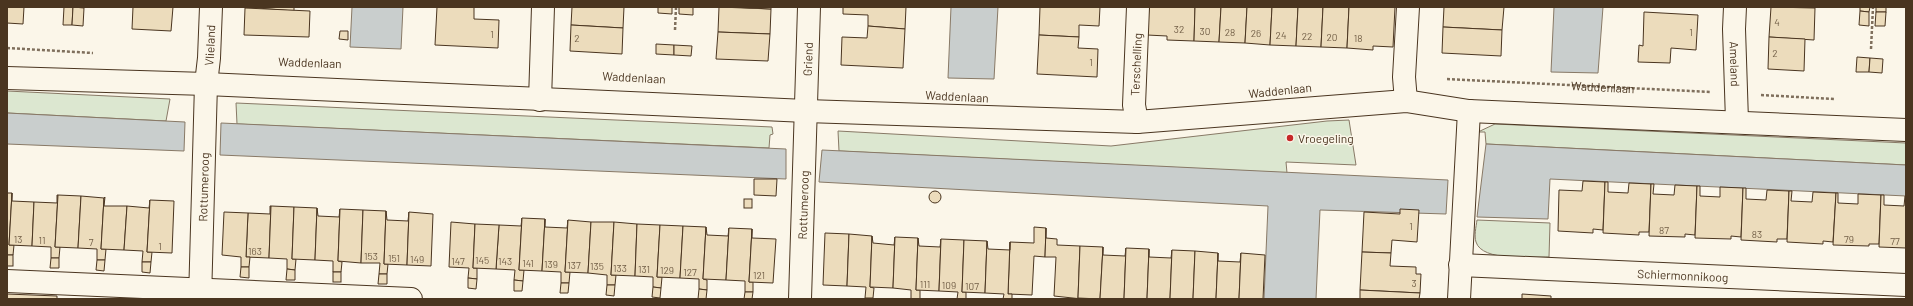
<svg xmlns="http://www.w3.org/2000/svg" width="1913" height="306" viewBox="0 0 1913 306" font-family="Barlow,sans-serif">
<rect width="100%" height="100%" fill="#fbf6e9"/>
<g fill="#dce7d0" stroke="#887966">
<path d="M 7,91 L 170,99 L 166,121 L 7,113 Z"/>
<path d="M 236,103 L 772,127 L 773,134 L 770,135 L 769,148 L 237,124 Z"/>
<path d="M 1349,120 L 1356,165 L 1286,162 L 1287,173 L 839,151 L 838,131 L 1111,146 L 1327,121 Z"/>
<path d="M 1495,124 L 1906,143 L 1906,165 L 1486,144 L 1485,132 L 1478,132 Z"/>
<path d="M 1477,220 L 1550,223 L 1549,257 C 1533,257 1482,262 1476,242 C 1474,236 1476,227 1477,220 Z"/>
</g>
<g fill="#c9cecd" stroke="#887966">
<path d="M 352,7 L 403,7 L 401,49 L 350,47 Z"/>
<path d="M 951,7 L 998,7 L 994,79 L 948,78 Z"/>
<path d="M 1554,7 L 1603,7 L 1598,73 L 1551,72 Z"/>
<path d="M 7,113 L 185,122 L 184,151 L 7,144 Z"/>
<path d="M 221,123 L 786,149 L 786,179 L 220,155 Z"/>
<path d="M 1486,144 L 1906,165 L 1906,196 L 1550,179 L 1548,219 L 1477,217 Z"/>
<path d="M 822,150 L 1448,180 L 1446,214 L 1320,210 L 1316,299 L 1264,299 L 1268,206 L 819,182 Z"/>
</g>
<g fill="#ecdcbc" stroke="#4a3520">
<path d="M 7,7 L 24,7 L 23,24 L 7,23 Z"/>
<path d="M 64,7 L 73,7 L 72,25 L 63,25 Z"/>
<path d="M 73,7 L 84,8 L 83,26 L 72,25 Z"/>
<path d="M 133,7 L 173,7 L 171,31 L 132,29 Z"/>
<path d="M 245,7 L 294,7 L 294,11 Z"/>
<path d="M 437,7 L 474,7 L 474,19 L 499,20 L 498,48 L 435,45 Z"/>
<path d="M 572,7 L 624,7 L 623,28 L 571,25 Z"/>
<path d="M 658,7 L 672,7 L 672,14 L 658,13 Z"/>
<path d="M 679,7 L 693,7 L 693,15 L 679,14 Z"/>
<path d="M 719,7 L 771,9 L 770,34 L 718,32 Z"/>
<path d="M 731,7 L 771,7 L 771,9 Z"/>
<path d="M 843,7 L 906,7 L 905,29 L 868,26 L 868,15 L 843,14 Z"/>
<path d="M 1040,7 L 1100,7 L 1099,26 L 1079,25 L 1079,37 L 1039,35 Z"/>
<path d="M 1149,7 L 1195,7 L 1194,41 L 1167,40 L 1167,36 L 1147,35 Z"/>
<path d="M 1195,7 L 1221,7 L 1219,42 L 1194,41 Z"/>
<path d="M 1221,7 L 1247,7 L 1245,43 L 1219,42 Z"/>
<path d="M 1247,7 L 1272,7 L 1270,45 L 1245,43 Z"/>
<path d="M 1272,7 L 1298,7 L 1296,46 L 1270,45 Z"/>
<path d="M 1298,7 L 1323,7 L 1321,47 L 1296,46 Z"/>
<path d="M 1323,7 L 1349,7 L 1347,48 L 1321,47 Z"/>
<path d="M 1349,7 L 1395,7 L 1393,47 L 1373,46 L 1373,50 L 1347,48 Z"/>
<path d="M 1444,7 L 1504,7 L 1502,30 L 1443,27 Z"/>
<path d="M 1771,7 L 1815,8 L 1814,40 L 1769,37 Z"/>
<path d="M 1860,7 L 1870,7 L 1869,12 L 1860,11 Z"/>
<rect x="1876" y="7" width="10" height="5"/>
<path d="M 245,8 L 310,11 L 309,37 L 244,35 Z"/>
<path d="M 1860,11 L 1869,12 L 1869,26 L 1859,25 Z"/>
<path d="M 1644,12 L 1698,15 L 1696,50 L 1671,48 L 1670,63 L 1638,62 L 1639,45 L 1643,46 Z"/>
<path d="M 1876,12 L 1886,12 L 1885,26 L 1875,26 Z"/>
<path d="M 571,25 L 623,28 L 622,54 L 570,51 Z"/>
<path d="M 868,26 L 905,29 L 903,68 L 841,65 L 842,37 L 867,38 Z"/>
<path d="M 1443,27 L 1502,30 L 1501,56 L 1442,53 Z"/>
<path d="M 340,31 L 348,31 L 348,40 L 339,39 Z"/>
<path d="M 718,32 L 770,34 L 768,61 L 716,59 Z"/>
<path d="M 1039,35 L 1079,37 L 1078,48 L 1098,49 L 1097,77 L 1037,74 Z"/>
<path d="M 1769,37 L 1805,39 L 1804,71 L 1768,69 Z"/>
<path d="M 656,44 L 674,45 L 674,55 L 656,54 Z"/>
<path d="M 674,45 L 692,46 L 691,56 L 674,55 Z"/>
<path d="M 1857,57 L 1870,58 L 1869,72 L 1856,72 Z"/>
<path d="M 1870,58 L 1883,59 L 1882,73 L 1869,72 Z"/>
<path d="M 754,179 L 777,179 L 776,196 L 754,195 Z"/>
<path d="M 1583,181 L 1605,182 L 1603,230 L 1593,229 L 1593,233 L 1558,231 L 1559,190 L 1582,191 Z"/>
<path d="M 1605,182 L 1608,182 L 1608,192 L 1628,193 L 1629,183 L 1651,184 L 1649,232 L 1639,232 L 1639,235 L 1603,233 Z"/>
<path d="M 1651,184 L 1654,184 L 1653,194 L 1674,195 L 1675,185 L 1697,186 L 1695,235 L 1685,234 L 1685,237 L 1649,236 Z"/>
<path d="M 1697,186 L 1700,186 L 1700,196 L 1720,197 L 1720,187 L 1743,188 L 1741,237 L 1731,236 L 1731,239 L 1695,238 Z"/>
<path d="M 1743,188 L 1746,188 L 1746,199 L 1766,200 L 1767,190 L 1789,191 L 1787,239 L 1777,239 L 1777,242 L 1741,240 Z"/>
<circle cx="935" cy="197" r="6"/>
<path d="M 1789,191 L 1792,191 L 1791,201 L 1812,202 L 1813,192 L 1836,193 L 1833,242 L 1823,241 L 1823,244 L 1787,242 Z"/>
<path d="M 7,193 L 12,193 L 9,245 L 14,245 L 13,255 L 7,255 Z"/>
<path d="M 12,193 L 12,201 L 34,202 L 32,246 L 9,245 Z"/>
<path d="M 1836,193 L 1838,193 L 1838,203 L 1858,204 L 1858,194 L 1881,195 L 1879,244 L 1869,244 L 1869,246 L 1833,245 Z"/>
<path d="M 57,195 L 58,195 L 55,247 L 60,247 L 59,258 L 51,258 L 51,247 L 32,246 L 34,202 L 57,203 Z"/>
<path d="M 58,195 L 81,196 L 78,248 L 55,247 Z"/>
<path d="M 1881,195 L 1884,195 L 1884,205 L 1904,206 L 1905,196 L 1906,196 L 1906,248 L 1879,247 Z"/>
<path d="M 81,196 L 104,198 L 101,249 L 106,249 L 105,260 L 97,260 L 97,249 L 78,248 Z"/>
<path d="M 105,197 L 104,206 L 127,206 L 124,250 L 101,249 L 104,198 Z"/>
<rect x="744" y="199" width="8" height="9"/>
<path d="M 150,200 L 147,252 L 152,252 L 151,262 L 142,262 L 143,251 L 124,250 L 127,206 L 149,208 Z"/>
<path d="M 150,200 L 174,201 L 172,253 L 147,252 Z"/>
<path d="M 270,206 L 271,206 L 269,258 L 246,257 L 248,213 L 270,214 Z"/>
<path d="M 271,206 L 294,207 L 292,259 L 296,259 L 295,270 L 287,269 L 287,259 L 269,258 Z"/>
<path d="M 294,207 L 317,208 L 315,260 L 292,259 Z"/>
<path d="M 317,208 L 318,216 L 339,217 L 340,209 L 338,261 L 342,262 L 341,272 L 333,272 L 333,261 L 315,260 Z"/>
<path d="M 340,209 L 363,210 L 361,263 L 338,261 Z"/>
<path d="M 1400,209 L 1419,210 L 1417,242 L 1392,240 L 1391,253 L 1362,252 L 1364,212 L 1400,214 Z"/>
<path d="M 363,210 L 386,211 L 384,264 L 388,264 L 387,274 L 379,274 L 380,263 L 361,263 Z"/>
<path d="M 386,211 L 387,220 L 408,221 L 409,212 L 407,265 L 384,264 Z"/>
<path d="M 224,212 L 248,213 L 246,257 L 250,257 L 249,267 L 241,267 L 241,257 L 222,255 Z"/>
<path d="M 409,212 L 433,214 L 431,266 L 407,265 Z"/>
<path d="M 522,218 L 519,270 L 524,270 L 523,281 L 514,280 L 515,270 L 496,269 L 499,225 L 521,226 Z"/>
<path d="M 522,218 L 545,219 L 542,271 L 519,270 Z"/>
<path d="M 545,219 L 545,227 L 567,228 L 568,220 L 565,272 L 570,272 L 569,283 L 561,283 L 561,272 L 542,271 Z"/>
<path d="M 568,220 L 591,222 L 588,273 L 565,272 Z"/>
<path d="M 451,222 L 475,224 L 473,268 L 477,268 L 477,279 L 468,278 L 469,268 L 449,267 Z"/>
<path d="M 591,222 L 614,222 L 611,275 L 616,275 L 615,285 L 607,285 L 607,275 L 588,273 Z"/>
<path d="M 614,222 L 637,224 L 635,276 L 611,275 Z"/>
<path d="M 475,224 L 499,225 L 496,269 L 473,268 Z"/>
<path d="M 637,224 L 660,225 L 657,277 L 662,277 L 661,288 L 653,287 L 653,277 L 635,276 Z"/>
<path d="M 660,225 L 683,226 L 680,278 L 657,277 Z"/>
<path d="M 683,226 L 706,227 L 703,279 L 707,280 L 707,290 L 699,289 L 699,279 L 680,278 Z"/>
<path d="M 706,227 L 707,235 L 728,236 L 729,228 L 726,280 L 703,279 Z"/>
<path d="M 1034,227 L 1046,228 L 1045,257 L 1034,256 L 1032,295 L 1008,294 L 1010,242 L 1034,243 Z"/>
<path d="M 729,228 L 752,229 L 749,282 L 753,282 L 753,292 L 745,292 L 745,281 L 726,280 Z"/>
<path d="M 1046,228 L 1046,238 L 1057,239 L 1057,245 L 1080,246 L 1078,298 L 1082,299 L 1054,296 L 1056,257 L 1045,257 Z"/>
<path d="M 752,229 L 752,238 L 776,239 L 773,283 L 749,282 Z"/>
<path d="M 825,233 L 849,234 L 847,286 L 823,285 Z"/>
<path d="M 849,234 L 872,236 L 870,287 L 874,288 L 873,298 L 865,298 L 866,287 L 847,286 Z"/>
<path d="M 872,236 L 873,243 L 894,245 L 895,237 L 893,288 L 870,287 Z"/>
<path d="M 895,237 L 918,238 L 916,290 L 920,290 L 920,299 L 911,299 L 911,290 L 893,288 Z"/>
<path d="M 918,238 L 919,246 L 940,247 L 941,239 L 939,291 L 916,290 Z"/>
<path d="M 941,239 L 964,240 L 962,292 L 966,292 L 966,299 L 957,299 L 958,292 L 939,291 Z"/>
<path d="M 964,240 L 987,241 L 985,293 L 962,292 Z"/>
<path d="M 987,241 L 988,249 L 1010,250 L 1010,242 L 1008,294 L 1012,294 L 1012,299 L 1003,299 L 1004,294 L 985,293 Z"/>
<path d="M 1080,246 L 1103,247 L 1100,299 L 1078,298 Z"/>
<path d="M 1103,247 L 1103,255 L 1125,256 L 1126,248 L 1124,299 L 1100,299 Z"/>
<path d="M 1126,248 L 1149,249 L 1147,299 L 1124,299 Z"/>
<path d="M 1149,249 L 1149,257 L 1171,258 L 1172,250 L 1170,299 L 1147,299 Z"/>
<path d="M 1172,250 L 1195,251 L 1193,299 L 1170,299 Z"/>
<path d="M 1195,251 L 1218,253 L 1216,299 L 1193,299 Z"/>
<path d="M 1362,252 L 1391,253 L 1390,266 L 1416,267 L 1416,274 L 1421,274 L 1420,293 L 1360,290 Z"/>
<path d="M 1218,253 L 1218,261 L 1240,262 L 1241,253 L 1239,299 L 1216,299 Z"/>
<path d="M 1241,253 L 1265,255 L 1263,299 L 1239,299 Z"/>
<rect x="7" y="255" width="6" height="11"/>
<path d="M 51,258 L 59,258 L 59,268 L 50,268 Z"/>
<path d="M 97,260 L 105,260 L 104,271 L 96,270 Z"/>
<path d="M 142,262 L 151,262 L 150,273 L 142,272 Z"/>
<path d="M 241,267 L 249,267 L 249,278 L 240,277 Z"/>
<path d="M 287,269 L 295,270 L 295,280 L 286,280 Z"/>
<rect x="333" y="272" width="8" height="10"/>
<path d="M 379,274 L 387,274 L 387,284 L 378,284 Z"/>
<path d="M 468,278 L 477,279 L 476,289 L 468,288 Z"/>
<path d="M 514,280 L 523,281 L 522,291 L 514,291 Z"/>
<path d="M 561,283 L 569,283 L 568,293 L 560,293 Z"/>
<path d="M 607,285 L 615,285 L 614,296 L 606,295 Z"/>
<path d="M 653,287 L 661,288 L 660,298 L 652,297 Z"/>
<path d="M 699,289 L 707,290 L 706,299 L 698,299 Z"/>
<path d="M 1360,290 L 1420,293 L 1419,299 L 1360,299 Z"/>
<path d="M 745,292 L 753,292 L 752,299 L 744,299 Z"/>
<path d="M 7,294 L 57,296 L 57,299 L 7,299 Z"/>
<path d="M 1522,294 L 1551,296 L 1551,299 L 1522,299 Z"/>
</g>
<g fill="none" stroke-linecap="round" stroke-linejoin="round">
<defs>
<g id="minor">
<path id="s2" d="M 1735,7 L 1734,29 L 1737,121"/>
<path d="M 540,100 L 543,7"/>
<path d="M 1406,101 L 1404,77 L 1408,7"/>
<path id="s3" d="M 1137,122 L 1134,105 L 1138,7"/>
<path id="s4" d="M 1460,265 L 1906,285"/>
<path d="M 7,281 L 411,299"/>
<path id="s5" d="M 200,299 L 206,84 L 209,58 L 211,7"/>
<path id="s6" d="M 800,299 L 809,7"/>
<path d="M 1459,299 L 1469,111"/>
</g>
<path id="tertiary" d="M 7,78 L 206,84 L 806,111 L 1137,122 L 1406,101 L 1469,111 L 1906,130"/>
</defs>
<use href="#minor" stroke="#4a3520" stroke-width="24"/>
<use href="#tertiary" stroke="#4a3520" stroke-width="24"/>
<g stroke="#7f6f5c" stroke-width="2.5" stroke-dasharray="3 2" stroke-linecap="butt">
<path d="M 675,30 L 676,7"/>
<path d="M 7,48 L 93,53"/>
<path d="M 1871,49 L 1873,7"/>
<path id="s1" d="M 1447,79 L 1710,92"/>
<path d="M 1761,95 L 1834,99"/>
</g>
<use href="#minor" stroke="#fbf6e9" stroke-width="22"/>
<use href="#tertiary" stroke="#fbf6e9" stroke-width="22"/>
</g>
<circle fill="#c62828" stroke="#fbf6e9" stroke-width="1.5" cx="1290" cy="138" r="4"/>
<g text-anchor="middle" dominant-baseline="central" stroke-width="3" stroke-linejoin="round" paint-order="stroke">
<g font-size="10" fill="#725f47">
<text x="1777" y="22">4</text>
<text x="1179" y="29">32</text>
<text x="1205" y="31">30</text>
<text x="1230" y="32">28</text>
<text x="1691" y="32">1</text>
<text x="1256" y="33">26</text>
<text x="492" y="34">1</text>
<text x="1281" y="35">24</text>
<text x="1307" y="36">22</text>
<text x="1332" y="37">20</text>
<text x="577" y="38">2</text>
<text x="1358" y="38">18</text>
<text x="1775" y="53">2</text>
<text x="1091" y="62">1</text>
<text x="1411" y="226">1</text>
<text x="1664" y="230">87</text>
<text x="1757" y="234">83</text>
<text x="18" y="239">13</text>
<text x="1849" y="239">79</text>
<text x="42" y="240">11</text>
<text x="1895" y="241">77</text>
<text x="91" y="242">7</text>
<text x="160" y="246">1</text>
<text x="255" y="251">163</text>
<text x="371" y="256">153</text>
<text x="394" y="258">151</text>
<text x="417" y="259">149</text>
<text x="482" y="260">145</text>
<text x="458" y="261">147</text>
<text x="505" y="261">143</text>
<text x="528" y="263">141</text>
<text x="551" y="264">139</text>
<text x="574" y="265">137</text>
<text x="597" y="266">135</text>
<text x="620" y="268">133</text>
<text x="644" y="269">131</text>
<text x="667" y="270">129</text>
<text x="690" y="272">127</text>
<text x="759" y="275">121</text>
<text x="1414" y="283">3</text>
<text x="925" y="284">111</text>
<text x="949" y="285">109</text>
<text x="972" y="286">107</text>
</g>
<g font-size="12" fill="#4a3520" stroke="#fbf6e9">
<text stroke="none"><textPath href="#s5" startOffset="254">Vlieland</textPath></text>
<text stroke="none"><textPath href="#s6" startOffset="240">Griend</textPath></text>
<text transform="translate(310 62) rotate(2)">Waddenlaan</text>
<text stroke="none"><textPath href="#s3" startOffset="58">Terschelling</textPath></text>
<text stroke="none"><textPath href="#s2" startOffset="57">Ameland</textPath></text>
<text transform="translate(634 77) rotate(3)">Waddenlaan</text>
<text stroke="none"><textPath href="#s1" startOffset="156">Waddenlaan</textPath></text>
<text transform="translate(1280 90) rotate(-6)">Waddenlaan</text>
<text transform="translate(957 96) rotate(3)">Waddenlaan</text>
<text stroke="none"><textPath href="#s5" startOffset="112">Rottumeroog</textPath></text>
<text stroke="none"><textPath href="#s6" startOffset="94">Rottumeroog</textPath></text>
<text stroke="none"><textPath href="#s4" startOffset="223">Schiermonnikoog</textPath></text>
</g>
<g font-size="12" fill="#4a3520" stroke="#fbf6e9" text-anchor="start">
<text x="1298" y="138">Vroegeling</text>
</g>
</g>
<rect width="1913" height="306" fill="none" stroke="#4a3520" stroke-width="16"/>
</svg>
